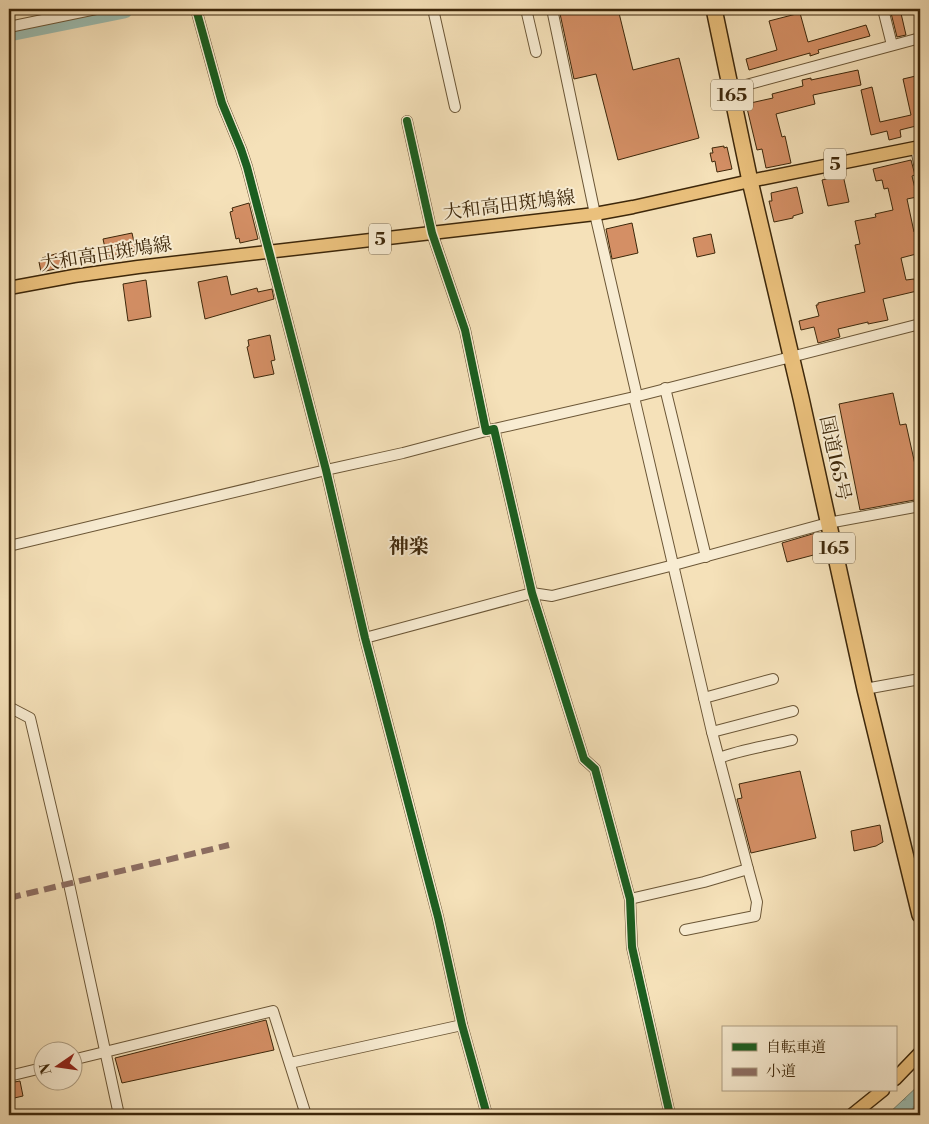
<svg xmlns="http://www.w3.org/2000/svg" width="929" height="1124" viewBox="0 0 929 1124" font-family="'Libre Bodoni','Noto Serif JP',serif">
<defs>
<pattern id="water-ripples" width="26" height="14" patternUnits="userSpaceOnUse" patternTransform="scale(1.25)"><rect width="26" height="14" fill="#9cbdb1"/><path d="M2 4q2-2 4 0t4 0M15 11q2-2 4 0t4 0" fill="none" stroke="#87a297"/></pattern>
</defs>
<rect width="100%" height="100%" fill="#f5e1b9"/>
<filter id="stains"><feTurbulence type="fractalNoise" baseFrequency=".004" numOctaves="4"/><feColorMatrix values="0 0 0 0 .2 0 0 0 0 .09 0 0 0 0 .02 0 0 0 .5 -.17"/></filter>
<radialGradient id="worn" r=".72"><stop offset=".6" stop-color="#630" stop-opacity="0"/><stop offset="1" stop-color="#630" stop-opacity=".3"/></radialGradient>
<path fill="url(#water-ripples)" stroke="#76816e" d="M 920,1084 L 920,1103 L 905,1115 L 887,1115 Z"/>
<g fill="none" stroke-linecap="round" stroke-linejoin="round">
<path stroke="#9cbdb1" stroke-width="19" d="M 9,32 L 124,9"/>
</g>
<g fill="#d48f65" stroke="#3d270a">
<path d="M 559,9 L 618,9 L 633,70 L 679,58 L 699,138 L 618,160 L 596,74 L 574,79 Z"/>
<path d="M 890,9 L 900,9 L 906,35 L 897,37 Z"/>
<path d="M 800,13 L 808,42 L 866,25 L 870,36 L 818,50 L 819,53 L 810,56 L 810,53 L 749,70 L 746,59 L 777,50 L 769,21 Z"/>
<path d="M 858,70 L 861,85 L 813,95 L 815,104 L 776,114 L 782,137 L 785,136 L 791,163 L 766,168 L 762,149 L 757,150 L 746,104 L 773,98 L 772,94 L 803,86 L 802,80 L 811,78 L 811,80 Z"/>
<path d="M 920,75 L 920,125 L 900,130 L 901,137 L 889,140 L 887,131 L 871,135 L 861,90 L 872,87 L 880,122 L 911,115 L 903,79 Z"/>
<path d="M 724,146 L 724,148 L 727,147 L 732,169 L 717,172 L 715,161 L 712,162 L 710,153 L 713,153 L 712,148 Z"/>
<path d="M 911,160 L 915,175 L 912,176 L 917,197 L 907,199 L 914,232 L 918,232 L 920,253 L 901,258 L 906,280 L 914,279 L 917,291 L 883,299 L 888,320 L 868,324 L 868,322 L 838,329 L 840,337 L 818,343 L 814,327 L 801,330 L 799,321 L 819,316 L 816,305 L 818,305 L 818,303 L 865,292 L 855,245 L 860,244 L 855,221 L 876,217 L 875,214 L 893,210 L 888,188 L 884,189 L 882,180 L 876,181 L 873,169 Z"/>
<path d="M 843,175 L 849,202 L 828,206 L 822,180 Z"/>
<path d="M 797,187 L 803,213 L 793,216 L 793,218 L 774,222 L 769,201 L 772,201 L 771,193 Z"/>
<path d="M 249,203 L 258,239 L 240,243 L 239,238 L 236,239 L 230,212 L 233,211 L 232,208 Z"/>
<path d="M 632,223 L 638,253 L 612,259 L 606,229 Z"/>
<path d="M 132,233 L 136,251 L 107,257 L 103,239 Z"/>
<path d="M 711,234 L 715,253 L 697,257 L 693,238 Z"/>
<path d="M 62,252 L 65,267 L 41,272 L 39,262 L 42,261 L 42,258 Z"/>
<path d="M 227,276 L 231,295 L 257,288 L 258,292 L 272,289 L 274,299 L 205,319 L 198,282 Z"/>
<path d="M 146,280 L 151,317 L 128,321 L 123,284 Z"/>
<path d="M 270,335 L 275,360 L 271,361 L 274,374 L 254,378 L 247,347 L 249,346 L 248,340 Z"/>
<path d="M 893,393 L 900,425 L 906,424 L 920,487 L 920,499 L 860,510 L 839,404 Z"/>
<path d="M 819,532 L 825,552 L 787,562 L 782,543 Z"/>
<path d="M 800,771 L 816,838 L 751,853 L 737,799 L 742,798 L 739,784 Z"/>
<path d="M 880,825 L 883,842 L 876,846 L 854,851 L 851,831 Z"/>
<path d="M 266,1020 L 274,1050 L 122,1083 L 115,1058 Z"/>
<path d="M 20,1081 L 23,1096 L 10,1099 L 9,1083 Z"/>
</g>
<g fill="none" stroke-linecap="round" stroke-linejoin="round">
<defs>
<g id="minor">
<path d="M 196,9 L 222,103 L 241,149 L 247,167 L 269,251 L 326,470 L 365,638 L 438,917 L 462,1025 L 487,1115"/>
<path d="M 433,9 L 455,107"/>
<path d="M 526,9 L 536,52"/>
<path d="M 552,9 L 595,214 L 637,396"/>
<path d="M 883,9 L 892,45"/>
<path d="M 9,27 L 96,9"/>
<path d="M 731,89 L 920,38"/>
<path d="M 407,121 L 432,233 L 465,330 L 486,431 L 494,429 L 532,593 L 584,759 L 595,769 L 630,899 L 632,947 L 670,1115"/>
<path d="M 916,148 L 920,169"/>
<path d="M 665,388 L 706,557"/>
<path d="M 494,429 L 634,397 L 920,324"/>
<path d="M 9,546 L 326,470 L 403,453 L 486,431"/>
<path d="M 365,638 L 532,593 L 552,596 L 674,565 L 828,523 L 920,506"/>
<path d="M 865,689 L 920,679"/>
<path d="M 704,698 L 773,679"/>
<path d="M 9,707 L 30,718 L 69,884 L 119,1115"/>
<path d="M 712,732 L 793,711"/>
<path d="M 719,758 C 742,749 768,746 792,740"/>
<path d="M 630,899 L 704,882 L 748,869 L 712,732 L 634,397"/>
<path d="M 685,930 L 755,916 L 757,902 L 748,869"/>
<path d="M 72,1060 L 273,1011 L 306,1115"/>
<path d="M 290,1063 L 462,1025"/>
<path d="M 9,1076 L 42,1068"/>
</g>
<g id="major">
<path d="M 9,288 L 74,276 L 138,267 L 595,214 L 633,207 L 750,181 L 920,147"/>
<path d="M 895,1079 L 920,1053"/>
<path d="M 852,1115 L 883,1090"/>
</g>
<path id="highway" d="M 714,9 L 750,181 L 801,398 L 865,689 L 920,915"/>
</defs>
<use href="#minor" stroke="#6b5636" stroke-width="12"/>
<use href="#major" stroke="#3d270a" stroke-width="15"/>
<use href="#highway" stroke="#3d270a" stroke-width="18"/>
<use href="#minor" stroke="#f8ecd2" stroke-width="10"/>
<use href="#major" stroke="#eac07c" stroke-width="12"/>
<use href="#highway" stroke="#eac07c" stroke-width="15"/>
<path stroke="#8d6e63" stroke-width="6" stroke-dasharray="12 6" stroke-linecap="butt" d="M 9,898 L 229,845"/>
<defs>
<g id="cycleway">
<path d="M 196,9 L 222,103 L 241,149 L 247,167 L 269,251 L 326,470 L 365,638 L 438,917 L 462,1025 L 487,1115"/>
<path d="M 407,121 L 432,233 L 465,330 L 486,431 L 494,429 L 532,593 L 584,759 L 595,769 L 630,899 L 632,947 L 670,1115"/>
</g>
</defs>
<use href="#cycleway" stroke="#f8ecd2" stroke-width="11"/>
<use href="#cycleway" stroke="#1b5e20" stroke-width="8"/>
</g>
<g text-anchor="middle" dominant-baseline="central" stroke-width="4" stroke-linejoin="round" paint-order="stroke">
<g fill="#f8ecd2" stroke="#756246" stroke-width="1">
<rect x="711" y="79.5" width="42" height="31" rx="4"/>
<rect x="824" y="148.5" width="22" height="31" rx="4"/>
<rect x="369" y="223.5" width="22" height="31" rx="4"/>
<rect x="813" y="532.5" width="42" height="31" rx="4"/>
</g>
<g font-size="18" font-weight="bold" fill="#3d270a">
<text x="732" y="95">165</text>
<text x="835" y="164">5</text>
<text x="380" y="239">5</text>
<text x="834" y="548">165</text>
</g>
<g font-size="19" fill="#3d270a" stroke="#f8ecd2">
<text transform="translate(509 205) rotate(-7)">大和高田斑鳩線</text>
<text transform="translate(106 254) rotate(-9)">大和高田斑鳩線</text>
<text transform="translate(835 458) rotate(78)">国道165号</text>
</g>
<g font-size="20" font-weight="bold" fill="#3d270a" stroke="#f8ecd2">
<text x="409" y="547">神楽</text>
</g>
</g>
<rect width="929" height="1124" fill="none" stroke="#f5e1b9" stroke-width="30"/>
<rect x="10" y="10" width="909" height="1104" fill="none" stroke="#3d270a" stroke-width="2.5"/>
<rect x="15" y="15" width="899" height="1094" fill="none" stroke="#3d270a"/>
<rect x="722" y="1026" width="175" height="65" fill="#f8ecd2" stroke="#ad9d82"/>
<rect x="732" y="1043" width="25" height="8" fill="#1b5e20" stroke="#ad9d82"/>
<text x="766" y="1052" font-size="15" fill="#3d270a">自転車道</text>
<rect x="732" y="1068" width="25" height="8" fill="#8d6e63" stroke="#ad9d82"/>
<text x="766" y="1076" font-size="15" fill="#3d270a">小道</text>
<g transform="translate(58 1066) rotate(257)"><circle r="24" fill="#f8ecd2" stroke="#ad9d82"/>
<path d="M0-4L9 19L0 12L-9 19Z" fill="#8f2418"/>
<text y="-8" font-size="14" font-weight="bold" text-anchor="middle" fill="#3d270a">N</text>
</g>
<rect width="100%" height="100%" filter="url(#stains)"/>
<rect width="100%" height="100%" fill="url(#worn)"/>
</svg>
